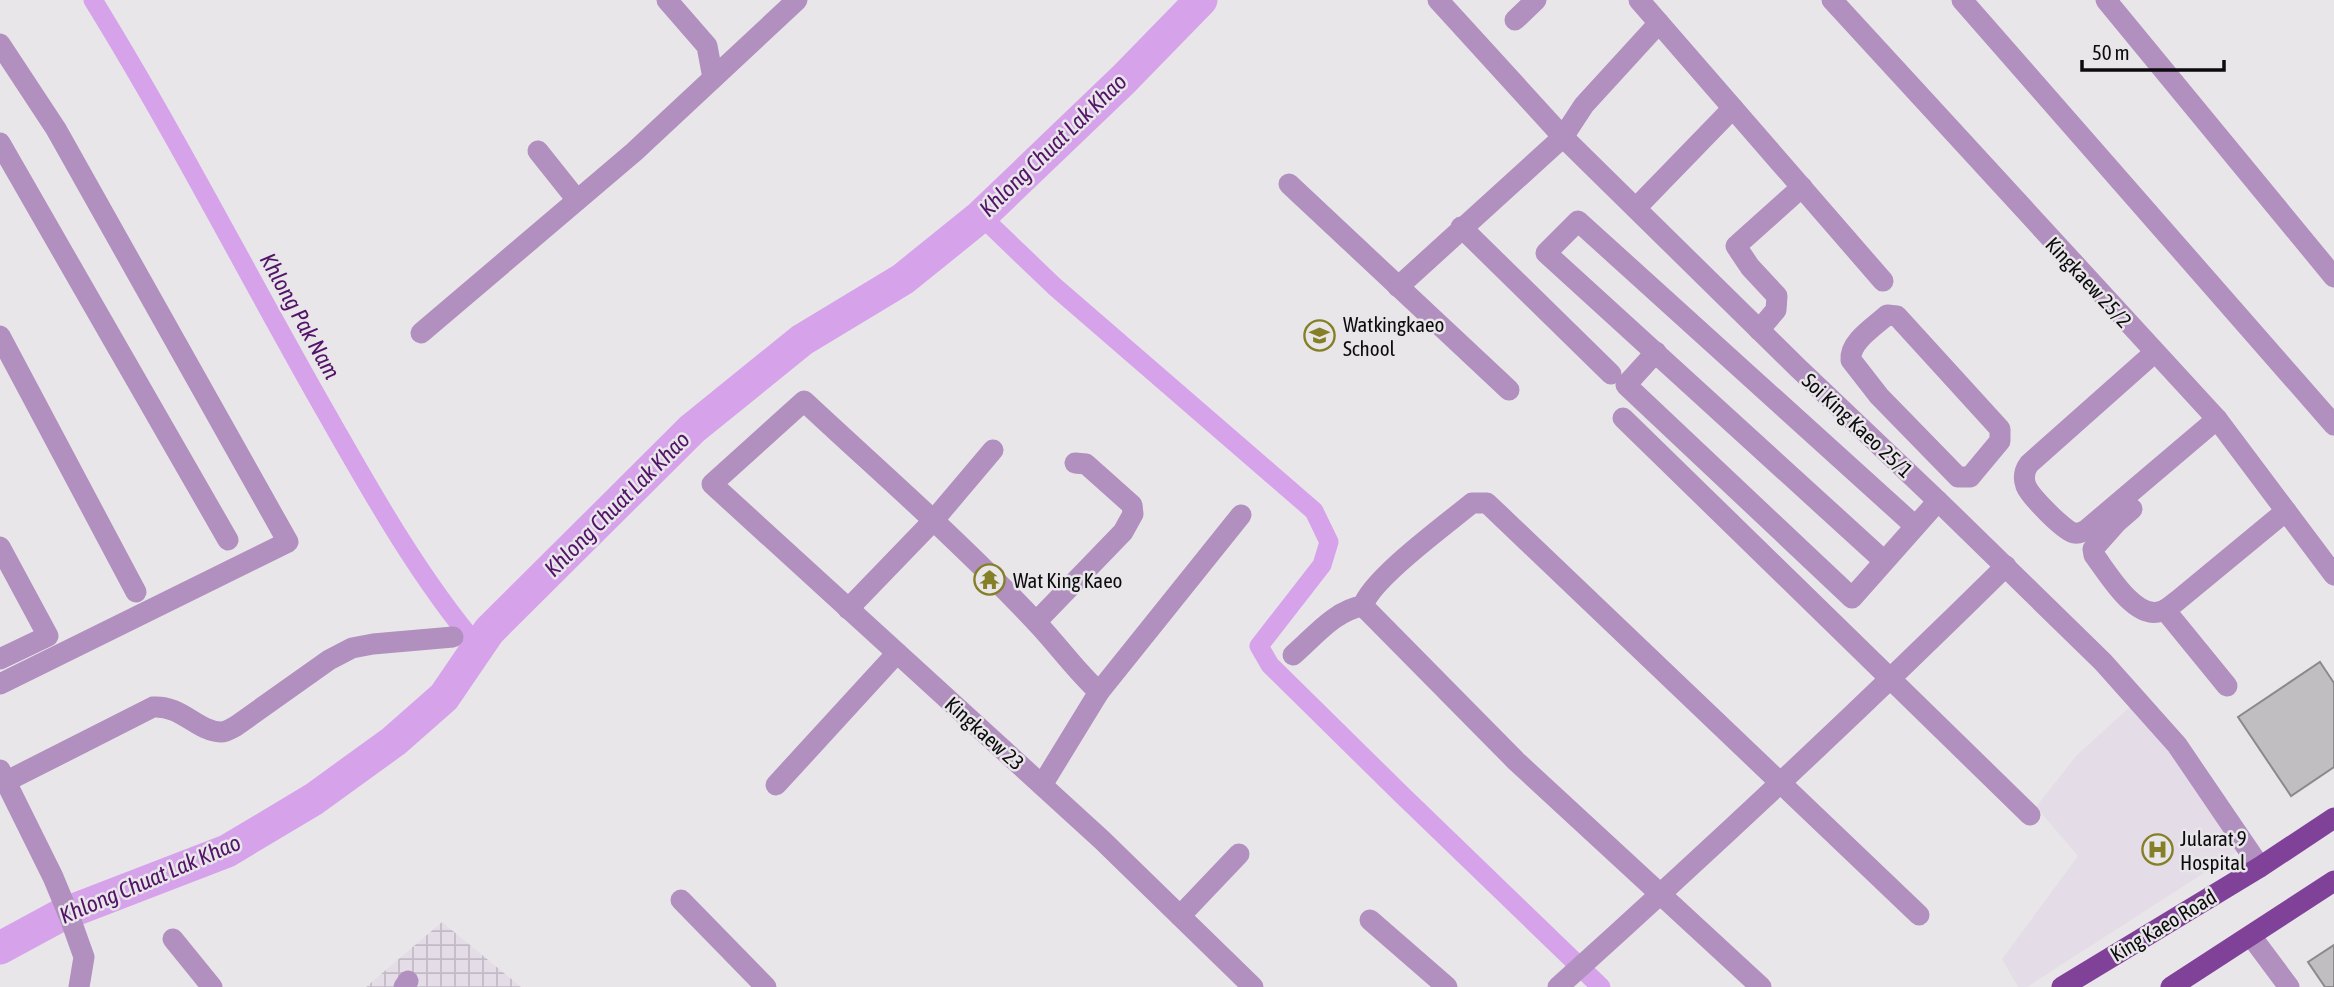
<svg xmlns="http://www.w3.org/2000/svg" width="2334" height="987" viewBox="0 0 2334 987" font-family="'Asap Condensed',sans-serif">
<defs>
<pattern id="industrial-grid" width="8" height="8" patternUnits="userSpaceOnUse" patternTransform="scale(1.75)"><rect width="8" height="8" fill="#e4dce7"/><path d="M0 4h8M4 0v8" fill="none" stroke="#c2bbc5"/></pattern>
</defs>
<rect width="100%" height="100%" fill="#e9e6ea"/>
<path fill="#e4dce7" d="M 2133,704 L 2249,844 L 2027,987 L 2018,987 L 2002,959 L 2078,856 L 2036,807 L 2076,756 Z"/>
<path fill="url(#industrial-grid)" d="M 442,922 L 521,987 L 366,987 Z"/>
<g fill="none" stroke-linecap="round" stroke-linejoin="round">
<g stroke="#d6a3eb" stroke-width="19">
<path d="M 93,0 C 177,136 249,278 328,416 C 373,495 419,577 478,647"/>
<path d="M 981,216 L 1054,286 L 1314,511 L 1329,542 L 1322,565 L 1259,646 L 1270,665 L 1400,793 L 1601,987"/>
</g>
<path stroke="#d6a3eb" stroke-width="33" d="M 0,948 L 61,915 L 227,851 L 314,799 L 394,741 L 444,697 L 489,631 L 692,429 L 802,340 L 903,279 L 981,216 L 1124,79 L 1201,0"/>
</g>
<g fill="#c1bec2" stroke="#8c898d" stroke-width="2">
<path d="M 2320,662 L 2334,683 L 2334,767 L 2291,796 L 2238,717 Z"/>
<path d="M 2334,945 L 2334,987 L 2325,987 L 2308,962 Z"/>
</g>
<g fill="none" stroke-linecap="round" stroke-linejoin="round">
<g stroke="#b18fbf" stroke-width="21">
<path d="M 667,0 L 707,46 L 713,78"/>
<path d="M 1438,0 L 1563,137 L 1797,367 L 1938,501 L 2103,662 L 2177,745 L 2260,867"/>
<path d="M 1639,0 L 1883,281"/>
<path d="M 1832,0 L 2217,419 L 2334,575"/>
<path d="M 1962,0 L 2334,425"/>
<path d="M 2106,0 L 2334,277"/>
<path d="M 1515,20 L 1536,0"/>
<path d="M 0,44 L 56,129 L 288,542 L 0,684"/>
<path d="M 0,143 L 228,540"/>
<path d="M 538,151 L 577,200"/>
<path d="M 1289,184 L 1509,390"/>
<path d="M 1636,208 L 1733,108"/>
<path d="M 1461,227 L 1611,374"/>
<path d="M 1398,287 L 1563,137 L 1584,105 L 1659,23"/>
<path d="M 1887,315 L 1897,316 L 2000,429 L 2000,441 L 1970,477 L 1958,477 L 1879,396 L 1851,360 C 1849,342 1875,326 1887,315 Z"/>
<path d="M 1759,330 L 1776,310 L 1777,296 L 1750,267 L 1736,246 L 1802,187"/>
<path d="M 421,333 L 634,152 L 797,0"/>
<path d="M 0,336 L 136,592"/>
<path d="M 1656,352 L 1626,385 L 1852,598 L 1938,501"/>
<path d="M 2154,353 L 2029,464 C 2024,471 2023,478 2026,486 C 2030,496 2064,531 2074,533 C 2079,534 2081,532 2085,531 L 2217,419"/>
<path d="M 1623,418 L 2030,815"/>
<path d="M 2132,509 L 2117,522 L 2093,549 L 2094,555 C 2107,572 2133,617 2158,612 C 2166,611 2171,605 2177,601 L 2286,511"/>
<path d="M 0,547 L 48,636 L 0,659"/>
<path d="M 1884,561 L 1546,253 L 1578,221 L 1915,526"/>
<path d="M 848,609 L 933,521 L 993,450"/>
<path d="M 2165,610 L 2227,686"/>
<path d="M 1036,622 L 1123,532 L 1133,514 L 1132,505 L 1086,464 L 1075,463"/>
<path d="M 1293,655 C 1314,637 1335,610 1363,606"/>
<path d="M 1099,692 C 1075,670 1057,644 1035,621 C 962,543 881,473 804,401 L 712,484 L 1102,840 L 1253,987"/>
<path d="M 0,770 L 53,877 L 70,918 L 84,957 L 79,987"/>
<path d="M 7,781 L 153,707 C 182,705 196,731 221,732 C 226,732 232,728 236,726 L 329,660 L 352,648 L 373,644 L 453,637"/>
<path d="M 776,785 L 897,653"/>
<path d="M 1042,785 L 1099,692 L 1241,515"/>
<path d="M 681,900 L 766,987"/>
<path d="M 1180,916 L 1239,854"/>
<path d="M 1370,920 L 1447,987"/>
<path d="M 2251,936 L 2289,987"/>
<path d="M 173,939 L 212,987"/>
<path d="M 404,987 L 408,981"/>
<path d="M 1558,987 C 1710,850 1860,710 2006,566"/>
<path d="M 1761,987 L 1516,761 L 1363,606 C 1371,579 1448,523 1472,503 L 1487,503 L 1919,915"/>
</g>
<g stroke="#804199" stroke-width="21">
<path d="M 2062,987 L 2260,867 L 2334,818"/>
<path d="M 2171,987 L 2334,881"/>
</g>
</g>
<defs>
<symbol id="school-ring" viewBox="-11 -11 22 22"><circle r="9.5" fill="#e9e6ea" stroke="#857f27" stroke-width="1.5"/><path d="M0-5L7-2L0 1L-7-2ZM-4 1L0 2.5L4 1V4Q0 6-4 4Z" fill="#857f27"/></symbol>
<symbol id="temple-ring" viewBox="-11 -11 22 22"><circle r="9.5" fill="#e9e6ea" stroke="#857f27" stroke-width="1.5"/><path d="M0-6L5-2H3V0L6.5 2.5H4V6H1.5V3h-3V6H-4V2.5H-6.5L-3 0V-2H-5Z" fill="#857f27"/></symbol>
<symbol id="hospital-ring" viewBox="-11 -11 22 22"><circle r="9.5" fill="#e9e6ea" stroke="#857f27" stroke-width="1.5"/><path d="M-5-5h3v3.5h4V-5h3V5h-3V1.5h-4V5h-3Z" fill="#857f27"/></symbol>
</defs>
<g fill-rule="evenodd">
<use href="#school-ring" x="1302" y="318" width="35" height="35"/>
<use href="#temple-ring" x="972" y="562" width="35" height="35"/>
<use href="#hospital-ring" x="2140" y="832" width="35" height="35"/>
</g>
<g text-anchor="middle" dominant-baseline="central" stroke-width="5" stroke-linejoin="round" paint-order="stroke">
<g font-size="21" fill="#0c0b0d" stroke="#e9e6ea">
<text transform="translate(2089 282) rotate(47)">Kingkaew 25/2</text>
<text transform="translate(1858 425) rotate(43)">Soi King Kaeo 25/1</text>
<text transform="translate(985 733) rotate(42)">Kingkaew 23</text>
<text transform="translate(2163 925) rotate(-31)">King Kaeo Road</text>
</g>
<g font-size="21" fill="#0c0b0d" stroke="#e9e6ea" text-anchor="start">
<text x="1343" y="324">Watkingkaeo<tspan x="1343" dy="24">School</tspan></text>
<text x="1013" y="580">Wat King Kaeo</text>
<text x="2180" y="838">Jularat 9<tspan x="2180" dy="24">Hospital</tspan></text>
</g>
<g font-size="23" font-style="italic" fill="#521368" stroke="#e9e6ea">
<text transform="translate(1053 145) rotate(-44)">Khlong Chuat Lak Khao</text>
<text transform="translate(300 316) rotate(61)">Khlong Pak Nam</text>
<text transform="translate(617 504) rotate(-45)">Khlong Chuat Lak Khao</text>
<text transform="translate(150 879) rotate(-23)">Khlong Chuat Lak Khao</text>
</g>
</g>
<path d="M2082 60v10h142v-10" fill="none" stroke="#0c0b0d" stroke-width="3.5"/>
<text x="2092" y="60" font-size="21" fill="#0c0b0d" stroke="#e9e6ea" stroke-width="5" paint-order="stroke">50 m</text>
</svg>
